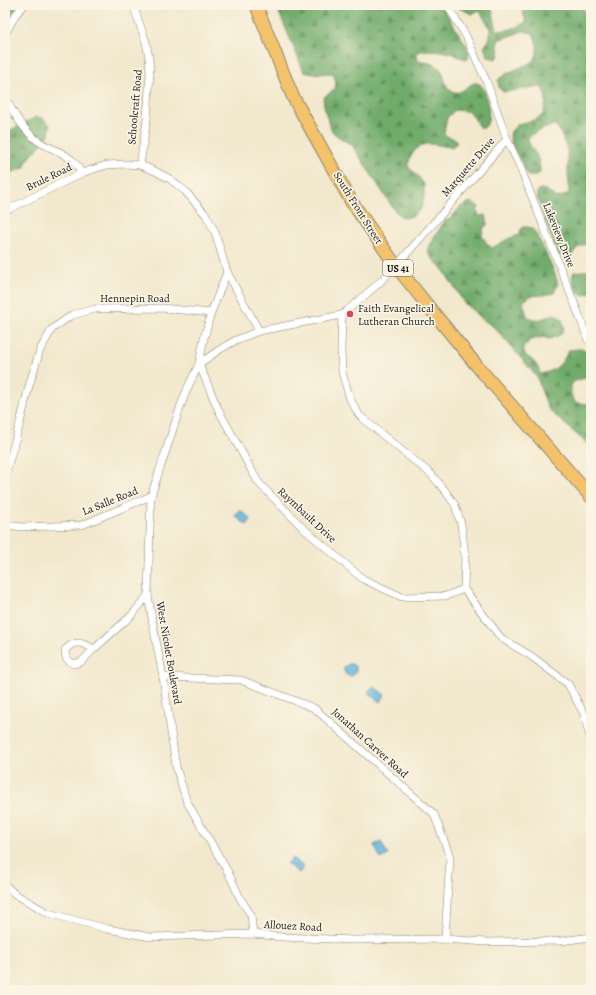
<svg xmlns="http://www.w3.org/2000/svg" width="596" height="995" viewBox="0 0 596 995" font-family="Alegreya,serif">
<defs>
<pattern id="forest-firs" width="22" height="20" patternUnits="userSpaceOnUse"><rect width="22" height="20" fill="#6fab6b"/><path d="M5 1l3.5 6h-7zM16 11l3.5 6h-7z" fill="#5a8a57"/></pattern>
</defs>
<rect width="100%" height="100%" fill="#fcf5e5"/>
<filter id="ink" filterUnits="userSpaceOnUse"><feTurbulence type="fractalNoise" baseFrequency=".025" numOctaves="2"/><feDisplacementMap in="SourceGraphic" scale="8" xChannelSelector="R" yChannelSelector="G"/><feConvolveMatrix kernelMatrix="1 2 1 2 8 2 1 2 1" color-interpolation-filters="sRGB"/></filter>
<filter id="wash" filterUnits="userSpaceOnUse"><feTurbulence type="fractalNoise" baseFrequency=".012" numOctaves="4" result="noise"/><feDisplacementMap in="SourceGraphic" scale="16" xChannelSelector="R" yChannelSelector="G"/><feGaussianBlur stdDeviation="0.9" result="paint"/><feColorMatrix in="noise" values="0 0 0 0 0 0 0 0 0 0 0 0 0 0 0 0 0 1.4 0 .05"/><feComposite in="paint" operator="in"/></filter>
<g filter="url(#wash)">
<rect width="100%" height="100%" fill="#f2e8cd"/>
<g fill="url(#forest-firs)" stroke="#466444">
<path d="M 5,5 L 19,5 L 5,25 Z"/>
<path d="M 276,5 L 441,5 L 466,45 L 469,52 L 468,59 C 459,58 457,55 450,53 C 439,50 427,49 417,52 L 417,55 L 418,61 C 425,63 432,62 438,67 C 447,73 441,84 452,91 C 462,97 468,82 477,83 C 487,85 490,112 488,120 C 488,123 486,126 484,128 L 479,127 C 471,112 472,111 455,110 L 447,118 L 444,133 L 446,136 L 455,139 L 457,143 L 452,147 C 445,147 437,144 430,144 C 417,143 409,156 408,167 L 417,175 L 424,184 L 424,197 L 421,209 L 413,216 L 403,218 L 395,211 L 352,145 C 345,141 338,137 333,132 C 328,125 324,107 323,98 L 335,89 L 336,82 L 333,73 L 314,74 L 304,72 Z"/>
<path d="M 460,5 L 491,5 L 497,30 C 507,32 518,27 526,22 L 521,5 L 582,5 L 591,28 L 591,243 C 583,244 575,248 572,255 L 565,258 L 557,252 L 537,197 L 537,193 L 540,189 L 546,190 L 556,198 L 564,196 L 569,193 L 567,149 L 559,129 L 553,125 C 545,129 536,131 528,137 C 528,145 533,149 537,156 C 539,161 540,167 540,173 L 535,176 L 528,176 L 511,143 L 510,137 L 511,131 L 518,124 L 525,123 L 537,119 L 543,115 C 546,103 548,98 542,87 L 534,87 L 525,89 L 503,92 L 499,88 L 498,80 C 517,62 549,70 533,33 L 523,31 L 498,40 C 497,46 499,50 499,56 L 496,59 L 488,57 L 484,47 L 489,40 L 491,29 L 479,10 L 472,14 L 459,8 Z"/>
<path d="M 36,117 L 42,118 L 50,125 L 49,135 L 27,161 L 24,168 L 5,175 L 5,136 L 7,132 Z"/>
<path d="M 471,202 L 479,207 L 477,211 L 479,216 L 485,215 L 487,218 L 487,225 L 484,227 L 482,235 L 486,242 L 492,248 L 510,238 L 519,235 L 520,231 L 523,227 C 527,227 531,227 534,231 C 539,237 558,278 558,285 C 557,287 555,290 554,293 L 544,295 L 530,296 L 523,302 L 527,316 L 534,320 L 541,319 L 555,314 L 562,319 L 564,328 L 561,334 L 556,337 L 549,339 L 543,337 L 530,340 L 523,348 C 525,358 529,356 535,363 C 538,366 539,370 540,374 C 557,371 561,365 569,350 C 577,349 584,348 591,352 L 591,376 L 575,381 L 571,385 L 571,395 L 576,403 L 589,404 L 591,402 L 591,447 L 549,410 L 540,387 L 538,379 L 532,371 L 495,328 L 482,319 L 463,302 L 457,291 L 444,271 L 429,255 L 428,249 L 432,240 L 444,222 L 454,215 L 460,207 L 468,203 Z"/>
<path d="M 591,270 L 591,293 L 582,296 C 575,288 569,283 574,272 Z"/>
</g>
<g fill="#60b6dd" stroke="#3e697c">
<path d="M 240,510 L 251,519 L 247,525 L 235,516 Z"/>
<circle cx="350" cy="670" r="6"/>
<path d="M 373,686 L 385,695 L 380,702 L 368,692 Z"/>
<path d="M 381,842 L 388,855 L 381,859 L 374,845 Z"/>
<path d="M 292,858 L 304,867 L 299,873 L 287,864 Z"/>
</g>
</g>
<g filter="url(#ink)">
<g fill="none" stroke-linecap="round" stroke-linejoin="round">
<defs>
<g id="minor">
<path d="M 133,5 L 146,42 L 149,58 L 150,73 L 147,119 L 140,165"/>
<path d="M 447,5 L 466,36 L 487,83 L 507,139 L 520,167 L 579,315 L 588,340"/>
<path d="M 5,34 L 16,14 L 24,5"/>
<path d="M 5,97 C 13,113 23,130 38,141 C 49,149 66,152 75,163 C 78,166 79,170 82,173 L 97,168 L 107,165 L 125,164 L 140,165 L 155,171 L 170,179 L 185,191 L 206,215 L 215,232 L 227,272 L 259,331"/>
<path d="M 5,211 L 82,173"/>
<path d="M 227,272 L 211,313 L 204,338 L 199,364 L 218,409 L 258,482 L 304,529 L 363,579 L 402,597 L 446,596 L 464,589"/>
<path d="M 342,315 L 341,349 L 342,372 L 350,399 L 359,415 L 385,437 L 431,474 L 446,492 L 455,505 L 461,524 L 465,555 L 464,589 L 501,638 L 531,656 L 568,684 L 584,714 L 591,741"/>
<path d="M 5,476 L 20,423 L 29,386 L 40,350 L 52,329 L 72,315 L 95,309 L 162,308 L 211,313"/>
<path d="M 5,525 L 22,527 L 82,525 L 151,496"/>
<path d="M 94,649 C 82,643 76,639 65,650 L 66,658 L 73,664 L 81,662 L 94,649 L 132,615 L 148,595"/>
<path d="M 163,677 L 241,680 L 314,708 L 434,814 L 450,857 L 445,939"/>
<path d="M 5,885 L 15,894 L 48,913 L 108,929 L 150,937 L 253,934 L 282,937 L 354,940 L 445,939 L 486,942 L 561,941 L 591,937"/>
<path d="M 253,934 L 251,915 L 240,898 L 228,872 L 187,802 L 176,767 L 163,677 L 153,625 L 148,595 L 151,496 L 181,405 L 188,387 L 199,364 L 219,350 L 236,340 L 259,331 L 342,315 L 379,283 L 396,266 L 488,161 L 507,139"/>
</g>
<path id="trunk" d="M 256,5 L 293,97 L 351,201 L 396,266 L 424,301 L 477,366 L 591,497"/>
</defs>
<use href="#minor" stroke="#878274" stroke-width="8"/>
<use href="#trunk" stroke="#878274" stroke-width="14"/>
<use href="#minor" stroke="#fff" stroke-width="7"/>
<use href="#trunk" stroke="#f4c26a" stroke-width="12"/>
</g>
</g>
<circle fill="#d1495b" stroke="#fcf5e5" stroke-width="1.5" cx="350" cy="314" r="4"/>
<g text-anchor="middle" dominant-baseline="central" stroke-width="3.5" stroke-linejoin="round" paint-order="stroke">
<rect fill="#fcf5e5" stroke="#5f5d58" stroke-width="1" x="383" y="260" width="30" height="16" rx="3"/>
<g font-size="10" font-weight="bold" fill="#1c1c1c">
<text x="398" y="268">US 41</text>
</g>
<g font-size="11" fill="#1c1c1c" stroke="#fcf5e5">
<text transform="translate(135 107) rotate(-85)">Schoolcraft Road</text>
<text transform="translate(468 167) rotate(-49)">Marquette Drive</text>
<text transform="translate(49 177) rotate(-26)">Brule Road</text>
<text transform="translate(358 208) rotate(58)">South Front Street</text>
<text transform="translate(559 235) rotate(68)">Lakeview Drive</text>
<text x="135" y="298">Hennepin Road</text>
<text transform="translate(110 501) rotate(-22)">La Salle Road</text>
<text transform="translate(307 515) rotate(43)">Raymbault Drive</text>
<text transform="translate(169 653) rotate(80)">West Nicolet Boulevard</text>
<text transform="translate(370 743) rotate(42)">Jonathan Carver Road</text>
<text transform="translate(293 926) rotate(3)">Allouez Road</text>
</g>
<g font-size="11" fill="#1c1c1c" stroke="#fcf5e5" text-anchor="start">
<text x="358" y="308">Faith Evangelical<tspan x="358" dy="13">Lutheran Church</tspan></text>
</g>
</g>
<rect width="596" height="995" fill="none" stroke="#fcf5e5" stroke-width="20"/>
</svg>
